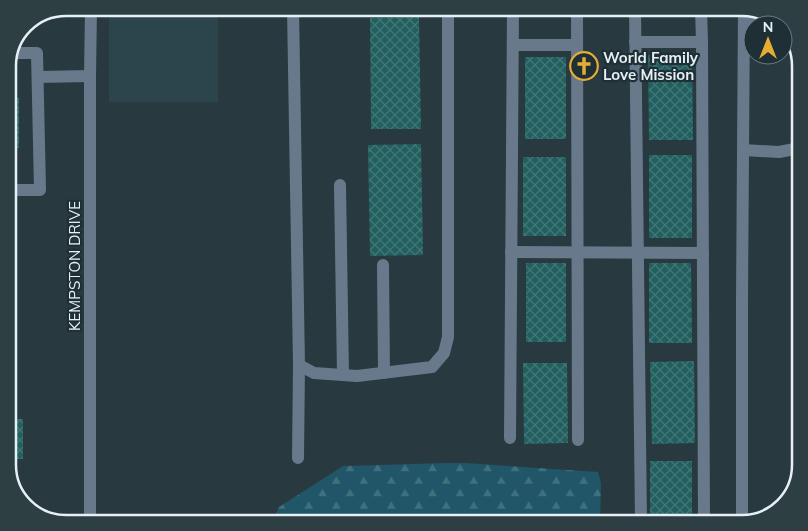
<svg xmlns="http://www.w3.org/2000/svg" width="808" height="531" viewBox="0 0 808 531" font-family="Mulish,sans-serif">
<defs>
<pattern id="forest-firs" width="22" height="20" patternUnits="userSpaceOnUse" patternTransform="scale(1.25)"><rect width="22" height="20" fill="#205667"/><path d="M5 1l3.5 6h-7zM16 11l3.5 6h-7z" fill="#406f7d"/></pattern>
<pattern id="building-cross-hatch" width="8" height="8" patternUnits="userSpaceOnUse" patternTransform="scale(1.25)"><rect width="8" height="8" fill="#225f5f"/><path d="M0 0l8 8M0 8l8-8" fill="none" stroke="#427677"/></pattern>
</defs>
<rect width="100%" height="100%" fill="#28393f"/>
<rect fill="#2c454d" x="109" y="8" width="109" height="94"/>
<path fill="url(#forest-firs)" d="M 446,463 L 465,463 L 598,472 L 601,483 L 600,523 L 272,523 L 279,507 L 343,466 Z"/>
<g fill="url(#building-cross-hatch)">
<path d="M 419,17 L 421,129 L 371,129 L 370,18 Z"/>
<path d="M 648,55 L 692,55 L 693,140 L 649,140 Z"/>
<rect x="525" y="57" width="41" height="82"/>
<path d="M 791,77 L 800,77 L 800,112 L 791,113 Z"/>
<rect x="8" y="98" width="11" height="50"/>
<path d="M 421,144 L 423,255 L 370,256 L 368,145 Z"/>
<rect x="649" y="155" width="43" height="83"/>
<rect x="523" y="157" width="43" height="79"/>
<rect x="526" y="263" width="40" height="79"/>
<path d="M 649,263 L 691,263 L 692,343 L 649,343 Z"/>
<path d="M 694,361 L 695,443 L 652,444 L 650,362 Z"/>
<path d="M 523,363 L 567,363 L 568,443 L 524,444 Z"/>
<rect x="8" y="419" width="15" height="40"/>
<rect x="650" y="461" width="42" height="62"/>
</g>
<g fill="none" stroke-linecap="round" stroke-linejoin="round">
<g stroke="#68798b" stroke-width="12">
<path d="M 293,8 L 299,365 L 314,373 L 357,376 L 432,367 L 444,353 L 448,337 L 448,8"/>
<path d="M 577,8 L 578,440"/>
<path d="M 635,8 L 641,523"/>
<path d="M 701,8 L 702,42"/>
<path d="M 744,23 L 778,23"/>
<path d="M 635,42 L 702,42 L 704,523"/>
<path d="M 513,45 L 577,45"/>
<path d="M 38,77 L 90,76"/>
<path d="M 743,150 L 779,152 L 800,148"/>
<path d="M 340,185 L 343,375"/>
<path d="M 8,190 L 40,190 L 37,53 L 12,53"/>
<path d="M 511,252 L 703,253"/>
<path d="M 383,265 L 384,373"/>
<path d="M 510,438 L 513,8"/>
<path d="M 298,458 L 299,365"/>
<path d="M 90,523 L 90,76 L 91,8"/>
<path d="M 742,523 L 742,300 L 744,8"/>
</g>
</g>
<defs>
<symbol id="church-ring" viewBox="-11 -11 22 22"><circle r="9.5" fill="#1e2f35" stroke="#e5ad35" stroke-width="1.5"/><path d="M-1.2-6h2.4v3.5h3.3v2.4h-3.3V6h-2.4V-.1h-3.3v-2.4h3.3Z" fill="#e5ad35"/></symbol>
</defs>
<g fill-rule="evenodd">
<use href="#church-ring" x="568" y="50" width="32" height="32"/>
</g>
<g text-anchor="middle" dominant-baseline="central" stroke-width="4.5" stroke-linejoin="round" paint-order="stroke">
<g font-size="15" font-weight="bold" fill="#e7f1f5" stroke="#1e2f35" text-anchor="start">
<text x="603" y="57">World Family<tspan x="603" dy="17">Love Mission</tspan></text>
</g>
<g font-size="15" fill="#e7f1f5" stroke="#1e2f35">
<text transform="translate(74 266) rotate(-90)">KEMPSTON DRIVE</text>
</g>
</g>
<path d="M0 0H808V531H0ZM66 16H742A50 50 0 0 1 792 66V465A50 50 0 0 1 742 515H66A50 50 0 0 1 16 465V66A50 50 0 0 1 66 16Z" fill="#2e3f44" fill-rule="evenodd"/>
<path fill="none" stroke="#e7f1f5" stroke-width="2.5" d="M66 16H742A50 50 0 0 1 792 66V465A50 50 0 0 1 742 515H66A50 50 0 0 1 16 465V66A50 50 0 0 1 66 16Z"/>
<g transform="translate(768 40)"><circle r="24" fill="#1e2f35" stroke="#6e7d82"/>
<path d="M0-4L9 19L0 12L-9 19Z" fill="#e5ad35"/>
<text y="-8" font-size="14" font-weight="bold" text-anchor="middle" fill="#e7f1f5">N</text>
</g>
</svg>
